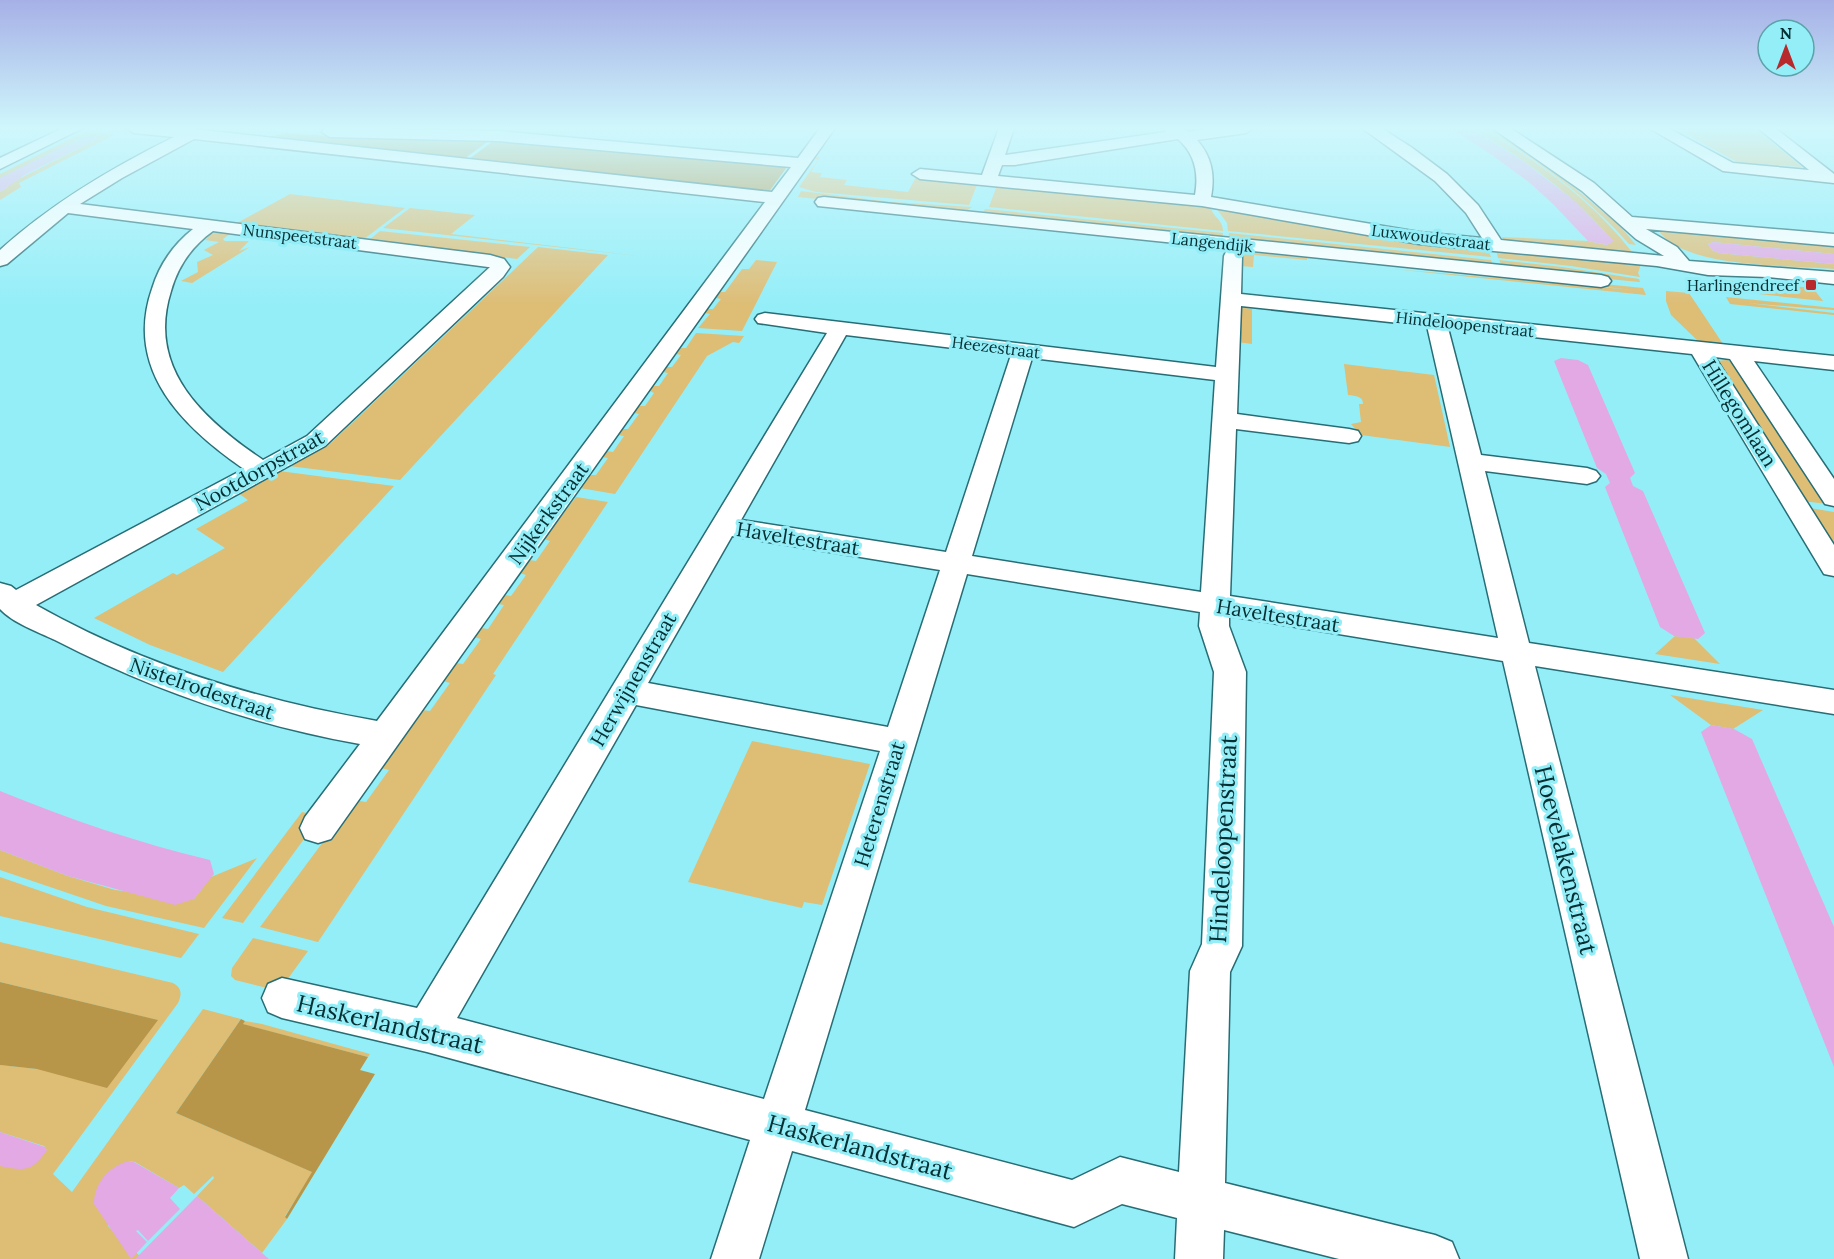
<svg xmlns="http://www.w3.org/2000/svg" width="1834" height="1259" viewBox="0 0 1834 1259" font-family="Lora,serif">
<rect width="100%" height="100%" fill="#94eef8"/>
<g fill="#debd75">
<path d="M 1472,128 C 1486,128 1497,138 1509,145 C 1555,174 1599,209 1632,252 L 1504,241 L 1502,237 L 1588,241 L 1607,245 L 1613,241 C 1574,195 1524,159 1472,128 Z"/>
<path d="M 1483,128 L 1487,128 C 1529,153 1568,180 1604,213 L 1609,213 L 1636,245 L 1629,244 C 1587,197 1538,160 1483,128 Z"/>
<path d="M 1676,128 L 1754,128 L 1802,167 L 1737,162 Z"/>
<path d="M 93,132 L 114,135 L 19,183 L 21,187 L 0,200 L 0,192 L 8,187 L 7,185 L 99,138 L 82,138 L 0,178 L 0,174 L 80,134 Z"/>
<path d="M 817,157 L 820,157 L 811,172 L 822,173 L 820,177 L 847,180 L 844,185 L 908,192 L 917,175 L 979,180 L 969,205 L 816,192 L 799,187 L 818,160 L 815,159 Z"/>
<path d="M 1003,186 L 1211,207 C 1212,217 1223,219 1223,231 L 989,207 L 996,188 Z"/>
<path d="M 801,191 L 892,202 L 972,207 L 962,214 L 798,197 Z"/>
<path d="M 290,194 L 405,208 L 364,239 L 237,223 Z"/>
<path d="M 410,208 L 475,215 L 451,234 L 639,256 L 383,228 Z"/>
<path d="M 1216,208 L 1488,249 L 1491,257 L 1228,231 L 1227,223 Z"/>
<path d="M 985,209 L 1223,233 L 1222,240 L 982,216 Z"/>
<path d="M 380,231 L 530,247 L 517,259 L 369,240 Z"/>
<path d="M 1659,231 L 1834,243 L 1834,254 L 1713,242 L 1708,244 L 1712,250 L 1719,253 L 1834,264 L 1834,269 C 1791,265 1685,269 1659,231 Z"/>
<path d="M 219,232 L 231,233 L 223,239 L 225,241 L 249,241 L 239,251 L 250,247 L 192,283 L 181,281 L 198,272 L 197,262 L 213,255 L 204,250 L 219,242 L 205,240 L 211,234 Z"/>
<path d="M 1229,233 L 1491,260 L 1493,266 L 1228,241 Z"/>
<path d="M 538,247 L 608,255 L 400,480 L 289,466 L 332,442 Z"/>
<path d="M 1234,248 L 1248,248 L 1237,251 L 1307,258 L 1307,260 L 1254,255 L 1253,267 L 1240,266 L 1233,253 Z"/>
<path d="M 1496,250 L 1641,264 L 1638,273 L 1640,277 L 1571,266 L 1498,258 Z"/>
<path d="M 756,260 L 777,262 L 742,331 L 698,328 L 710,314 L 705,313 L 708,309 L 713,309 L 721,299 L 716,298 L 720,292 L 725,292 L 742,269 L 749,269 Z"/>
<path d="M 1499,260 L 1562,267 L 1639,279 L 1640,282 L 1504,269 Z"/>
<path d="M 1393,269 L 1634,290 L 1497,276 L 1496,273 L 1643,288 L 1646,295 Z"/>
<path d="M 1713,278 L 1754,284 L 1753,282 L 1813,288 L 1823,301 L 1721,290 Z"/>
<path d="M 1666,291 L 1689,293 L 1723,344 L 1698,341 L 1671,315 L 1666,301 Z"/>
<path d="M 1726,297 L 1834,308 L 1834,310 L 1747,303 L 1834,313 L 1834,315 L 1730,304 Z"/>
<path d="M 1239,307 L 1252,309 L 1252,344 L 1237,342 Z"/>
<path d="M 696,333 L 744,336 L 739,343 L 733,342 L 707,356 L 615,494 L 580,488 L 590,475 L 596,475 L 608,458 L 602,457 L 607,451 L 613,452 L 624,436 L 618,435 L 622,429 L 628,429 L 639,414 L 634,413 L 639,406 L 645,406 L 654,393 L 650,391 L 653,386 L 659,386 L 668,373 L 663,372 L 667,367 L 672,367 L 681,355 L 676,354 L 681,348 L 686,348 Z"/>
<path d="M 1726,360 L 1734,362 L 1829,504 L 1801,501 L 1717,361 Z"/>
<path d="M 1344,364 L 1434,375 L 1450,447 L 1361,435 L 1351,424 L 1361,422 L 1359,404 L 1363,404 C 1363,396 1356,396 1348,395 Z"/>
<path d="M 279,471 L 394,486 L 223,672 L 150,645 L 94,618 L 173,573 L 177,575 L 225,548 L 196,529 L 248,500 L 238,493 Z"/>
<path d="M 576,497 L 608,502 L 493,674 L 496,675 L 318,942 L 260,927 L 354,800 L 366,802 L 389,770 L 381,768 L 422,710 L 430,711 L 450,683 L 443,681 L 456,663 L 463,664 L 481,639 L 474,637 L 481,628 L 488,629 L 504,605 L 498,604 L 504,595 L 511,596 L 526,575 L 520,573 L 529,560 L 536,561 L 550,541 L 544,539 Z"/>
<path d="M 1804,507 L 1834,512 L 1834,555 Z"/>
<path d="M 1675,636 L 1694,638 L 1720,664 L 1655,654 Z"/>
<path d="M 1670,695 L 1763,710 L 1733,729 L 1711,725 Z"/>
<path d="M 752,741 L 870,764 L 822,905 L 804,902 L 802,908 L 688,882 Z"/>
<path d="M 302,812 L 315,815 L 312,828 L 243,923 L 222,918 Z"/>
<path d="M 0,850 L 68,876 L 115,890 L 194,899 L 211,877 L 257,858 L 204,928 L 106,906 L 0,870 Z"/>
<path d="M 0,877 L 87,907 L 199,934 L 181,958 L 0,916 Z"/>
<path d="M 253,938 L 308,951 L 279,991 L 235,980 L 231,976 L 232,968 Z"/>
<path d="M 0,942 L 173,983 C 182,988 182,994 178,1003 L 53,1174 L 72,1192 L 203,1009 L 241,1019 L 176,1113 L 313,1172 L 285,1216 L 287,1219 L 262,1253 L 197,1196 L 214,1178 L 213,1176 L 194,1194 L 184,1185 L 179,1188 L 135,1162 L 129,1161 L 108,1226 L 143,1259 L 0,1259 L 0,1159 L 47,1150 L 44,1146 L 0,1132 L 0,1065 L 37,1069 L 157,1020 L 0,982 Z"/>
<path d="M 245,1021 L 262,1024 L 370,1054 L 368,1057 L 242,1024 Z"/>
</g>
<g fill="#b79649">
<path d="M 285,133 L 311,135 L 490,140 L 461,161 L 271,137 Z"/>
<path d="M 496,139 L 784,164 L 787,167 L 768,193 L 465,162 Z"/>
<path d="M 0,982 L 158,1020 L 107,1088 L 37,1069 L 0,1065 Z"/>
<path d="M 241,1019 L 245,1021 L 243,1024 L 368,1057 L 360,1070 L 375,1074 L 287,1219 L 285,1217 L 312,1172 L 176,1113 Z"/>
</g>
<g fill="#e3a9e4">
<path d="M 1450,128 L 1471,128 L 1523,161 L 1575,201 L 1614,241 L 1607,245 L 1588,241 L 1554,205 L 1530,183 L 1489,153 Z"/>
<path d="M 89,137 L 99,138 L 26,174 L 0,192 L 0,178 L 66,145 Z"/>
<path d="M 1713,242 L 1834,254 L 1834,264 L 1719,253 L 1712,250 L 1708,244 Z"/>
<path d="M 1561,358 L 1578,360 L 1588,365 L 1635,473 L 1630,478 L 1633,486 L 1643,491 L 1705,633 L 1698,639 L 1674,636 L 1660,627 L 1605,487 L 1610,483 L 1606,474 L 1597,468 L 1554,361 Z"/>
<path d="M 1711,725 L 1734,729 L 1752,739 L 1834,927 L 1834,1067 L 1701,732 Z"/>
<path d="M 0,791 C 69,819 138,843 210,860 L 214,874 L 194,899 L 175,905 L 68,876 L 0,850 Z"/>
<path d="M 0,1132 L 45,1147 L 47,1150 C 32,1172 25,1171 0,1166 Z"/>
<path d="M 129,1161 L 134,1162 L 179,1188 L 170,1198 L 180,1209 L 148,1241 L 138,1230 L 136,1231 L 147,1242 L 131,1259 L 94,1204 C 94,1183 109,1166 129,1161 Z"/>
<path d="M 197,1196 L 262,1253 L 269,1259 L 135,1259 Z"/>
</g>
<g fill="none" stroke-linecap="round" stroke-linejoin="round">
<defs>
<g id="street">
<path d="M 63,128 L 83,128 L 0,169 L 0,158 Z"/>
<path d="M 127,128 L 192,129 L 772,192 L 791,167 L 498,141 L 330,137 L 322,132 L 326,128 L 498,131 L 798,158 L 820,128 L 835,128 L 331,839 L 318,843 L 305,839 L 300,828 L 305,817 L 360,744 C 253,725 152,690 55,640 C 38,632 13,623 0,609 L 0,583 L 11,586 L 16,590 L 244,469 C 183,427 124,370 152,289 C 159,265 174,244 193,229 L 68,213 L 7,264 L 0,266 L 0,250 C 52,203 111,168 174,137 L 134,133 ZM 194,139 L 765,202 L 377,721 C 257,700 142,665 36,605 L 325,446 L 503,277 L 510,267 L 504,259 L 490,255 L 80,204 L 122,178 ZM 213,231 L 488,267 L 490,267 L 307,436 L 263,460 C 204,420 146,369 171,291 C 178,266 192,246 213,231 Z"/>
<path d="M 999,128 L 1014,128 L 1005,155 L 1166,132 L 1164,128 L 1182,128 L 1188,132 L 1213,128 L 1253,128 L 1246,133 L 1197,140 C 1212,157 1215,175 1211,197 L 1419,232 L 1482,238 L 1466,213 L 1435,181 L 1362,128 L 1381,128 L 1411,147 L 1447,174 L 1478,205 L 1501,240 L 1664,256 L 1636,239 L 1582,191 L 1492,128 L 1510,128 L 1594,183 L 1632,217 L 1834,234 L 1834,246 L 1646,229 L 1677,247 L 1689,261 L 1834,272 L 1834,284 L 1768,277 L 1708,275 L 1657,266 L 1419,244 L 1202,206 L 920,179 L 912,174 L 920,169 L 982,175 ZM 1178,139 C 1195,154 1199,173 1195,195 L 998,176 L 1002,165 L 1015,165 Z"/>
<path d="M 1649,128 L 1668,128 L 1733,163 L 1809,170 L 1758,128 L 1775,128 L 1834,174 L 1834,183 L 1723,171 Z"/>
<path d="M 824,197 L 1601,275 L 1608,277 L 1611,281 L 1608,285 L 1601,287 L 818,206 L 815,202 L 818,198 Z"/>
<path d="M 1233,250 L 1240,252 L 1242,256 L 1241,294 L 1834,356 L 1834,370 L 1754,361 L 1834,479 L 1834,506 L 1825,504 L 1730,359 L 1715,357 L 1834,545 L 1834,576 L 1824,574 L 1692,354 L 1448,328 L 1481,455 L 1587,468 L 1596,471 L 1600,476 L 1596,481 L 1587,484 L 1485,471 L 1529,643 L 1834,690 L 1834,714 L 1535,666 L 1688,1259 L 1640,1259 L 1503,661 L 1229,616 L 1229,626 L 1246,672 L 1242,946 L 1230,972 L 1225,1183 L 1435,1235 L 1452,1242 L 1459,1259 L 1339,1259 L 1224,1230 L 1223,1259 L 1175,1259 L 1177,1218 L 1122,1204 L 1074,1227 L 792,1151 L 759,1259 L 711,1259 L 750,1140 L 427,1052 L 282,1018 L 268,1012 L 262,998 L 268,984 L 282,978 L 417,1008 L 827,333 L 758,323 L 755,319 L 758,315 L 765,313 L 1216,367 L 1224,256 L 1226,252 ZM 1241,306 L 1427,326 L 1498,638 L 1230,596 L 1236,429 L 1349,443 L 1358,441 L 1361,436 L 1358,431 L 1349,429 L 1237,414 ZM 846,335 L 1011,355 L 946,552 L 741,520 ZM 1032,358 L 1215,380 L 1201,592 L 972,556 ZM 732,536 L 940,570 L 888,727 L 648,683 ZM 967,574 L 1200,612 L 1199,626 L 1214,672 L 1202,944 L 1190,971 L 1179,1172 L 1120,1157 L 1072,1180 L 805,1110 ZM 636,705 L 880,751 L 764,1099 L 457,1018 Z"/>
</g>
</defs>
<use href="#street" stroke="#276d75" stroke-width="3"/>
<use href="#street" fill="#fff" fill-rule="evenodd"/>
</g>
<linearGradient id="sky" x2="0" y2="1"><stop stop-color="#a6b0e6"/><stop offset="0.42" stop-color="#cff7fc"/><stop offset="1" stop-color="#cff7fc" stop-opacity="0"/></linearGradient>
<rect width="1834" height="305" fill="url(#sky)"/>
<rect fill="#b8292b" stroke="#94eef8" stroke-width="2" x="1805" y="279" width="12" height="12" rx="3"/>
<g text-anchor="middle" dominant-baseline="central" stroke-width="6" stroke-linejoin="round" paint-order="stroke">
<g font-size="16" fill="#062f33" stroke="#94eef8">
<text transform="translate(300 236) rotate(7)">Nunspeetstraat</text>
<text transform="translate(1431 237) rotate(7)">Luxwoudestraat</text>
<text transform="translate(1212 242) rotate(6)">Langendijk</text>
<text transform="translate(1465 324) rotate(6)">Hindeloopenstraat</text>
<text transform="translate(996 347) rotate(7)">Heezestraat</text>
</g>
<g font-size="16" fill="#062f33" stroke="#94eef8" text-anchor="end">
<text x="1799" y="285">Harlingendreef</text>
</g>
<g font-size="20" fill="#062f33" stroke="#94eef8">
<text transform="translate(1740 413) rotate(58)">Hillegomlaan</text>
<text transform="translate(259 470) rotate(-29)">Nootdorpstraat</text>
<text transform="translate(548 513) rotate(-54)">Nijkerkstraat</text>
<text transform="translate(798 538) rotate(9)">Haveltestraat</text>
<text transform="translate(1278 615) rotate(9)">Haveltestraat</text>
<text transform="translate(633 679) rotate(-60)">Herwijnenstraat</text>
<text transform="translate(202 688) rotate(19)">Nistelrodestraat</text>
<text transform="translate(879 804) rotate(-73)">Heterenstraat</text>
</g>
<g font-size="24" fill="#062f33" stroke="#94eef8">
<text transform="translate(1223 839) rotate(-87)">Hindeloopenstraat</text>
<text transform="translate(1566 860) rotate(76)">Hoevelakenstraat</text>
<text transform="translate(390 1024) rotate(13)">Haskerlandstraat</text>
<text transform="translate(860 1147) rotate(15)">Haskerlandstraat</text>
</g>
</g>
<g transform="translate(1786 48)"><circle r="28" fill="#94eef8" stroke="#5ba2a9" stroke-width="1.5"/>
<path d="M0-4.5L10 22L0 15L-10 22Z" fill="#b8292b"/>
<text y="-9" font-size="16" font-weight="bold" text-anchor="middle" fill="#062f33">N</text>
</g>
</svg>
